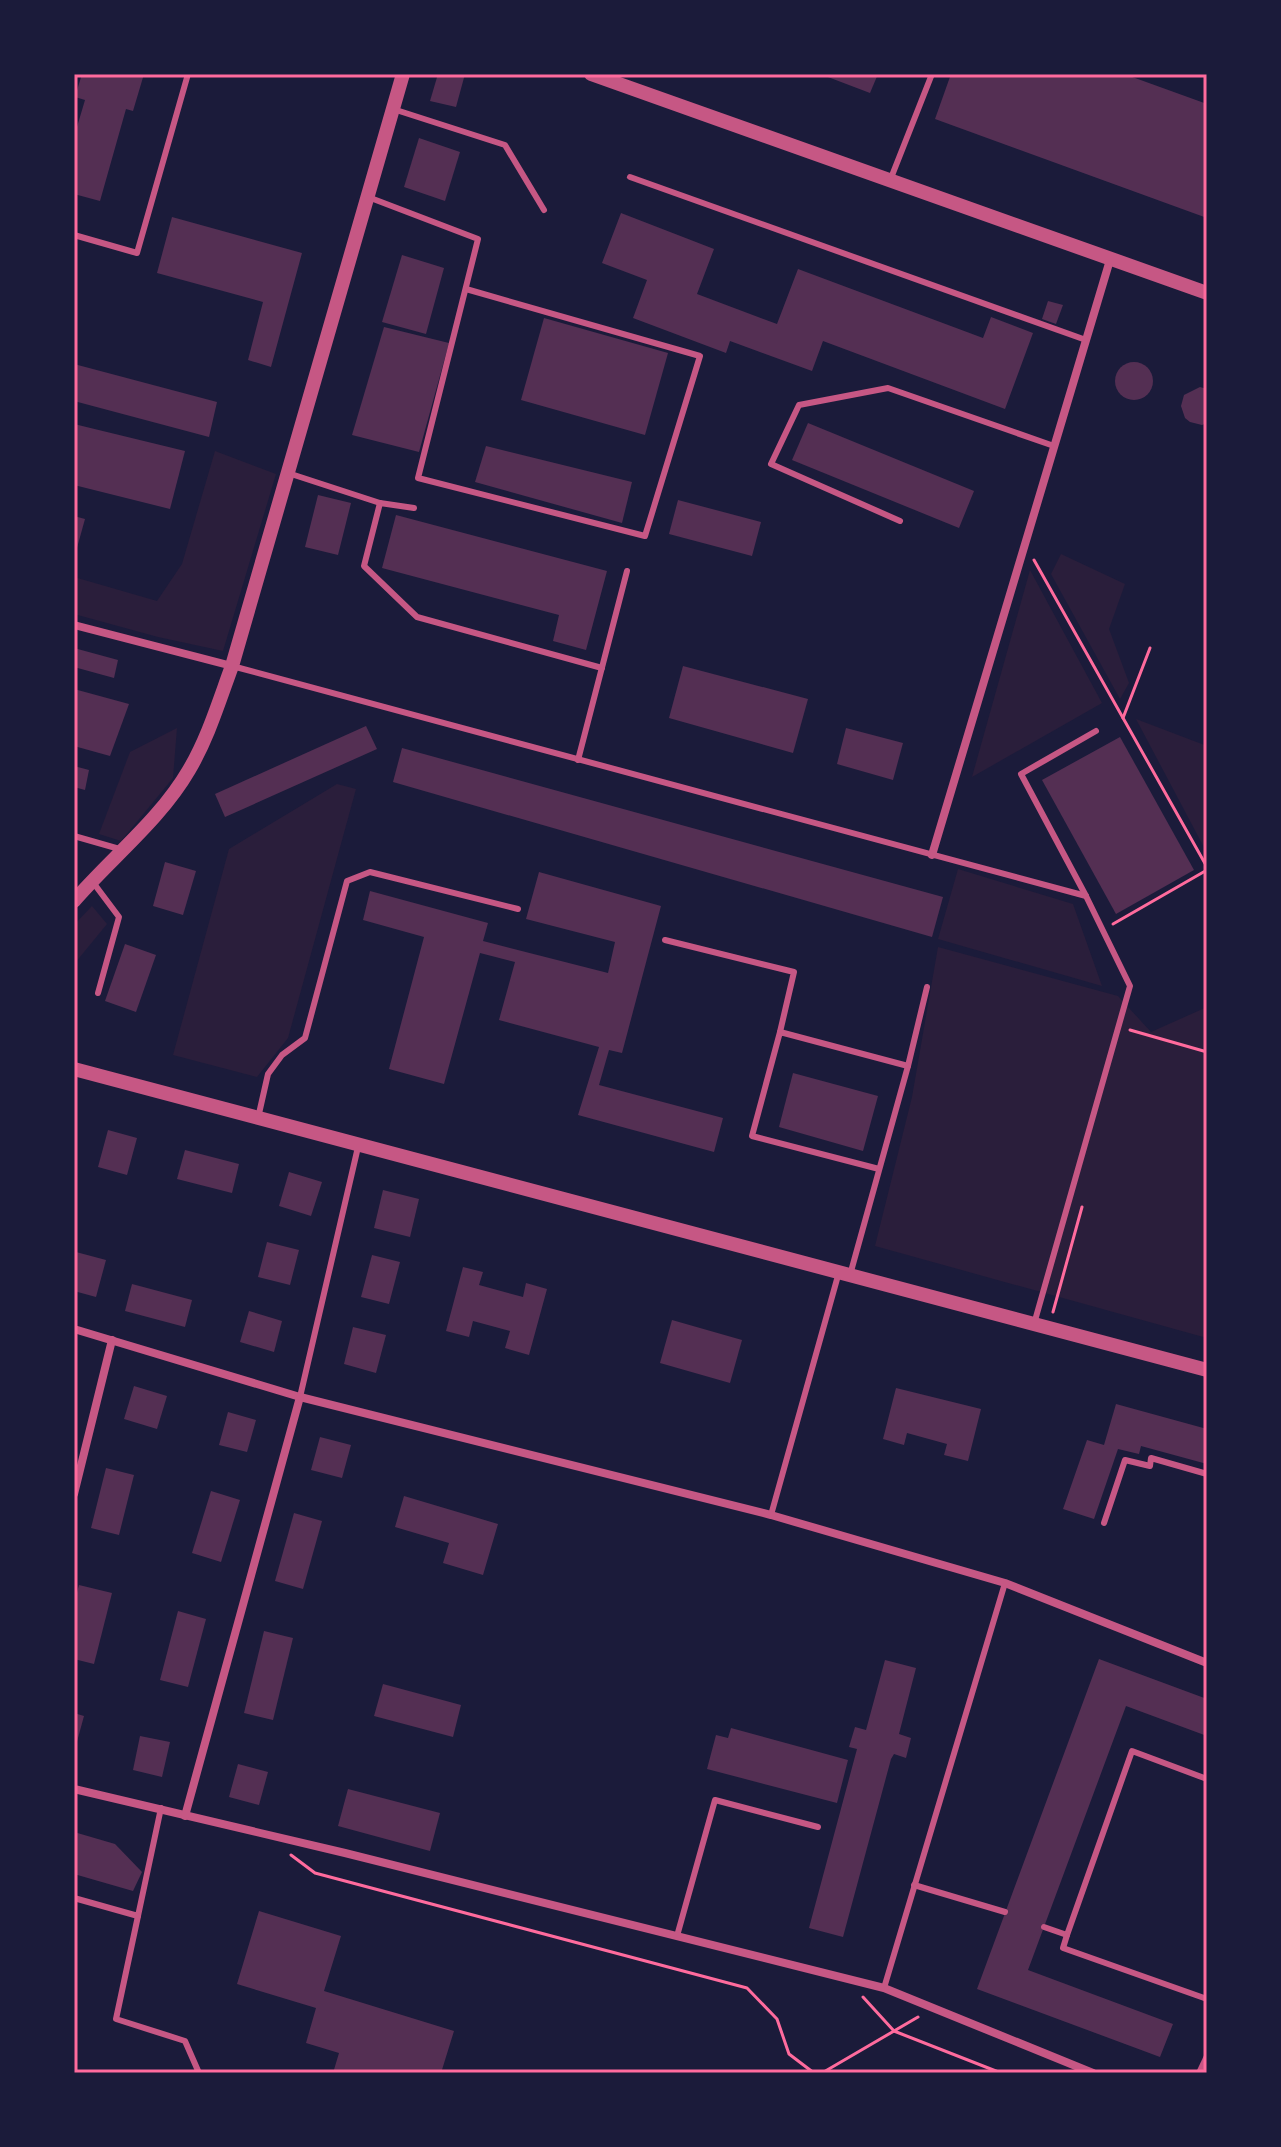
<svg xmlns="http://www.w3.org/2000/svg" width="1281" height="2147" viewBox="0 0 1281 2147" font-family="'IBM Plex Sans',sans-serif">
<rect width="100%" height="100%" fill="#1b1b3a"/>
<g fill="#2a1e3b">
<path d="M 215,451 L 276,474 L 223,651 L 158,637 L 74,614 L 74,577 L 157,601 L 182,564 Z"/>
<path d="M 1061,554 L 1125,584 L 1109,629 L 1129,683 L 1120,699 L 1051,574 Z"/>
<path d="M 1030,570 L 1102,703 L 972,777 Z"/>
<path d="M 1136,719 L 1207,746 L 1207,853 Z"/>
<path d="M 177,728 L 173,778 L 121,841 L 99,834 L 130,752 Z"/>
<path d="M 337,784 L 356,789 L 288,1038 L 257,1077 L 173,1055 L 229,849 Z"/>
<path d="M 958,869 L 1073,904 L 1102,986 L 938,939 Z"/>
<path d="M 92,906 L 107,924 L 75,963 L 77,1002 L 74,1006 L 74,925 Z"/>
<path d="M 938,947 L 1118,996 L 1151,1032 L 1207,1007 L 1207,1338 L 875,1246 L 912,1097 Z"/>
</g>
<g fill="#542f53">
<path d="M 82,74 L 144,74 L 133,111 L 126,109 L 100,201 L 74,194 L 74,137 L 85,100 L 75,97 Z"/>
<path d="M 438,74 L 465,74 L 456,107 L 430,101 Z"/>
<path d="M 820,74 L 878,74 L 870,93 Z"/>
<path d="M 951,74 L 1124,74 L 1207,104 L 1207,218 L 935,119 Z"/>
<path d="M 419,138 L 460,152 L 445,201 L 404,187 Z"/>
<path d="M 621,213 L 714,249 L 697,294 L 777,324 L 798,269 L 983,338 L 991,317 L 1033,333 L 1005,409 L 823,341 L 812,371 L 730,341 L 726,353 L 633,318 L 647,280 L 602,263 Z"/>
<path d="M 172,217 L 302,253 L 271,367 L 248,360 L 263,302 L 157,273 Z"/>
<path d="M 402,255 L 444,268 L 426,334 L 382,322 Z"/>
<path d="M 1048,301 L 1063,305 L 1056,324 L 1042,319 Z"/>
<path d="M 544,318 L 668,353 L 645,435 L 521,400 Z"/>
<path d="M 384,327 L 449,343 L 419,452 L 352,435 Z"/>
<circle cx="1134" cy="381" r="19"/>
<path d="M 74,364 L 217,402 L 209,437 L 74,401 Z"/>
<path d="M 1200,387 L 1207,389 L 1207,423 L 1202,425 L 1190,422 L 1185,418 L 1181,406 L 1184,395 Z"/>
<path d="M 808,423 L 974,491 L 959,528 L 792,460 Z"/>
<path d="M 74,424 L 185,451 L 170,509 L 74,485 Z"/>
<path d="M 486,446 L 632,482 L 622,523 L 475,482 Z"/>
<path d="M 318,495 L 351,503 L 338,555 L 305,547 Z"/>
<path d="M 678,500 L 761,522 L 752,556 L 669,534 Z"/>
<path d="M 396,515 L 607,571 L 586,650 L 553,641 L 559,615 L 382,568 Z"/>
<path d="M 74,516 L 85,519 L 75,555 L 74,555 Z"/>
<path d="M 74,648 L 118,660 L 114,678 L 74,667 Z"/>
<path d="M 683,666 L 808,699 L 793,753 L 669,718 Z"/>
<path d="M 74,689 L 129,704 L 110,756 L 74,746 Z"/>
<path d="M 366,726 L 377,749 L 225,817 L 215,794 Z"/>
<path d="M 846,728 L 903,743 L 893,780 L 837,764 Z"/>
<path d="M 1120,737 L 1194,870 L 1116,914 L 1042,780 Z"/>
<path d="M 402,748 L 943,897 L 932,937 L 393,782 Z"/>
<path d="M 74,766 L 89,770 L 85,790 L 74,787 Z"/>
<path d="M 165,862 L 196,871 L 183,915 L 153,906 Z"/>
<path d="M 539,872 L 661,906 L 622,1053 L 609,1050 L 599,1085 L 723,1118 L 714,1152 L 578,1115 L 599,1047 L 499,1020 L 515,962 L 480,953 L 444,1084 L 389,1069 L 424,937 L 363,920 L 370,891 L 488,923 L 483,941 L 608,973 L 615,942 L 526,919 Z"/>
<path d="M 125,944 L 156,955 L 136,1012 L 105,1001 Z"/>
<path d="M 793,1073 L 878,1096 L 863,1151 L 779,1127 Z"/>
<path d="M 108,1130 L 137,1138 L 127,1175 L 98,1167 Z"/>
<path d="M 185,1150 L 239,1164 L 232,1193 L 177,1179 Z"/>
<path d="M 289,1172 L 322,1182 L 311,1216 L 279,1206 Z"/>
<path d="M 383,1190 L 419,1199 L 410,1237 L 374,1228 Z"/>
<path d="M 267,1242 L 299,1250 L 290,1285 L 258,1277 Z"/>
<path d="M 76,1252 L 106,1260 L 96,1297 L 74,1291 Z"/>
<path d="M 372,1255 L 400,1262 L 389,1304 L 361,1297 Z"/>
<path d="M 463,1267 L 483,1272 L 479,1285 L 523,1297 L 526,1283 L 547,1289 L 529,1355 L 505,1348 L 510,1331 L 473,1321 L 469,1337 L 446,1331 Z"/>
<path d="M 132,1284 L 192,1300 L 185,1327 L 125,1311 Z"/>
<path d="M 249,1311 L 282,1321 L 274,1352 L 240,1342 Z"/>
<path d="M 672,1320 L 742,1340 L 730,1383 L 660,1363 Z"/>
<path d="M 353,1327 L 386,1335 L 376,1373 L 344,1364 Z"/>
<path d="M 134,1386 L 167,1396 L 157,1429 L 124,1419 Z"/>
<path d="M 896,1388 L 981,1409 L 968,1461 L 944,1455 L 947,1444 L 907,1433 L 904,1445 L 883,1439 Z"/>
<path d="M 1116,1404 L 1207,1429 L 1207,1464 L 1141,1446 L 1139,1454 L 1118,1449 L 1094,1519 L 1063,1509 L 1087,1440 L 1104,1445 Z"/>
<path d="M 228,1412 L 256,1420 L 247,1452 L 219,1445 Z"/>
<path d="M 320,1437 L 351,1445 L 342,1478 L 311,1470 Z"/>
<path d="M 106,1468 L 134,1475 L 119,1535 L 91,1528 Z"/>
<path d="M 211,1491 L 240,1500 L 221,1562 L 192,1553 Z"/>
<path d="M 404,1496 L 498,1524 L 483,1575 L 443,1563 L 449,1543 L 395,1527 Z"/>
<path d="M 294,1513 L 322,1521 L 303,1589 L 275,1581 Z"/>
<path d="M 79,1585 L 112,1593 L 94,1664 L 74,1659 L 74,1604 Z"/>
<path d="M 178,1611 L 206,1619 L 188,1687 L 160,1680 Z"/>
<path d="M 264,1631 L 293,1638 L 273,1720 L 244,1713 Z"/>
<path d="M 1099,1659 L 1207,1699 L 1207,1736 L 1126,1706 L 1028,1970 L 1173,2024 L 1160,2057 L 977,1989 Z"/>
<path d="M 885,1660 L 916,1668 L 899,1734 L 911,1738 L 906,1758 L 894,1754 L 891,1759 L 843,1937 L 809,1928 L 857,1749 L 849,1747 L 855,1727 L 866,1730 Z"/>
<path d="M 383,1684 L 461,1705 L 453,1737 L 374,1716 Z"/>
<path d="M 74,1713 L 84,1716 L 75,1749 L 74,1749 Z"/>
<path d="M 731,1728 L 848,1760 L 837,1803 L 707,1769 L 716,1735 L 728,1738 Z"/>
<path d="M 140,1736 L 170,1742 L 162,1777 L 133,1770 Z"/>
<path d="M 238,1764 L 268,1772 L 259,1805 L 229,1797 Z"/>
<path d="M 348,1789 L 440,1813 L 430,1851 L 338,1826 Z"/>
<path d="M 74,1832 L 115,1844 L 142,1872 L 133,1891 L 74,1874 Z"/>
<path d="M 259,1911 L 341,1936 L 324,1991 L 454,2031 L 441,2073 L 333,2073 L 339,2053 L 306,2043 L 316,2008 L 237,1984 Z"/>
</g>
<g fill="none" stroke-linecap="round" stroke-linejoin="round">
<g stroke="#ff6b9d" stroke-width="3">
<path d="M 1034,560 L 1207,867"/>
<path d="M 1123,718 L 1150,648"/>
<path d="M 1113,924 L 1207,870"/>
<path d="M 1130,1030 L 1207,1052"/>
<path d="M 1053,1312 L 1082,1207"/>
<path d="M 291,1855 L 315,1873 L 747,1988 L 777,2019 L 789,2054 L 814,2073"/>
<path d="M 863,1997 L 894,2031 L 1001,2073"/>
<path d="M 822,2073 L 918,2017"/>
</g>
<g stroke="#c65784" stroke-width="6">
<path d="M 393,109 L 505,145 L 544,210"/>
<path d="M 630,177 L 1086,340"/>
<path d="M 891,178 L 932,74"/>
<path d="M 368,197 L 478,239 L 418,478 L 645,536 L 700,356 L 466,289"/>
<path d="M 74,235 L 137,253 L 188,74"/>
<path d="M 288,473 L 380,503"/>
<path d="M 414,508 L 380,503 L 364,566 L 417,617 L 602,668"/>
<path d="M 900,521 L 771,464 L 799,405 L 888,388 L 1054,446"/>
<path d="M 232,666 L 1086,896"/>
<path d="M 578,760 L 627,571"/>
<path d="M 74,836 L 123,850"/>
<path d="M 92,881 L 119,917 L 98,993"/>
<path d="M 665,940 L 794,972 L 780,1032"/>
<path d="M 908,1066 L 927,987"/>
<path d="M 258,1118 L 268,1074 L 282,1055 L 305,1038 L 347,881 L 370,872 L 518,909"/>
<path d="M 850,1275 L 908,1066 L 780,1032 L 752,1136 L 879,1169"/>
<path d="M 1034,1324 L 1130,986 L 1086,896 L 1021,774 L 1096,731"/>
<path d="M 300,1397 L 358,1147"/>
<path d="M 771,1515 L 839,1272"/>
<path d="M 1104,1523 L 1125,1460 L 1150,1466 L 1151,1458 L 1207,1474"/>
<path d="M 914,1885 L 1005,1912"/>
<path d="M 74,1898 L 138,1916 L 161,1808"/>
<path d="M 138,1916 L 116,2019 L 185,2041 L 199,2073"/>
<path d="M 1044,1927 L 1067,1935 L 1132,1751 L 1207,1779"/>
<path d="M 1067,1935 L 1063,1948 L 1207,1999"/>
<path d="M 677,1936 L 715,1800 L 818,1827"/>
<path d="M 884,1988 L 1005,1583"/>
<path d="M 1199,2073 L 1207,2056"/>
</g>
<g stroke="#c65784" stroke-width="8">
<path d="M 74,625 L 232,666"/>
<path d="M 932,855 L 1110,260"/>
<path d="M 74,1329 L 300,1397 L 771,1515 L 1005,1583 L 1207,1663"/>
<path d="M 74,1494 L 112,1340"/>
<path d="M 74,1789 L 345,1853 L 884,1988 L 1093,2073"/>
<path d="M 185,1816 L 300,1397"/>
</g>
<g stroke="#c65784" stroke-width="14">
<path d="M 591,74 L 1207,293"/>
<path d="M 74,901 C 111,858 160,820 189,770 C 208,738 219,701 232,666 L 403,74"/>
<path d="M 74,1069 L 1207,1370"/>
</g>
</g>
<rect width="1281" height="2147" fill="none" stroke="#1b1b3a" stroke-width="152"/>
<rect x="76" y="76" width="1129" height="1995" fill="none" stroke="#ff6b9d" stroke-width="3"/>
</svg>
